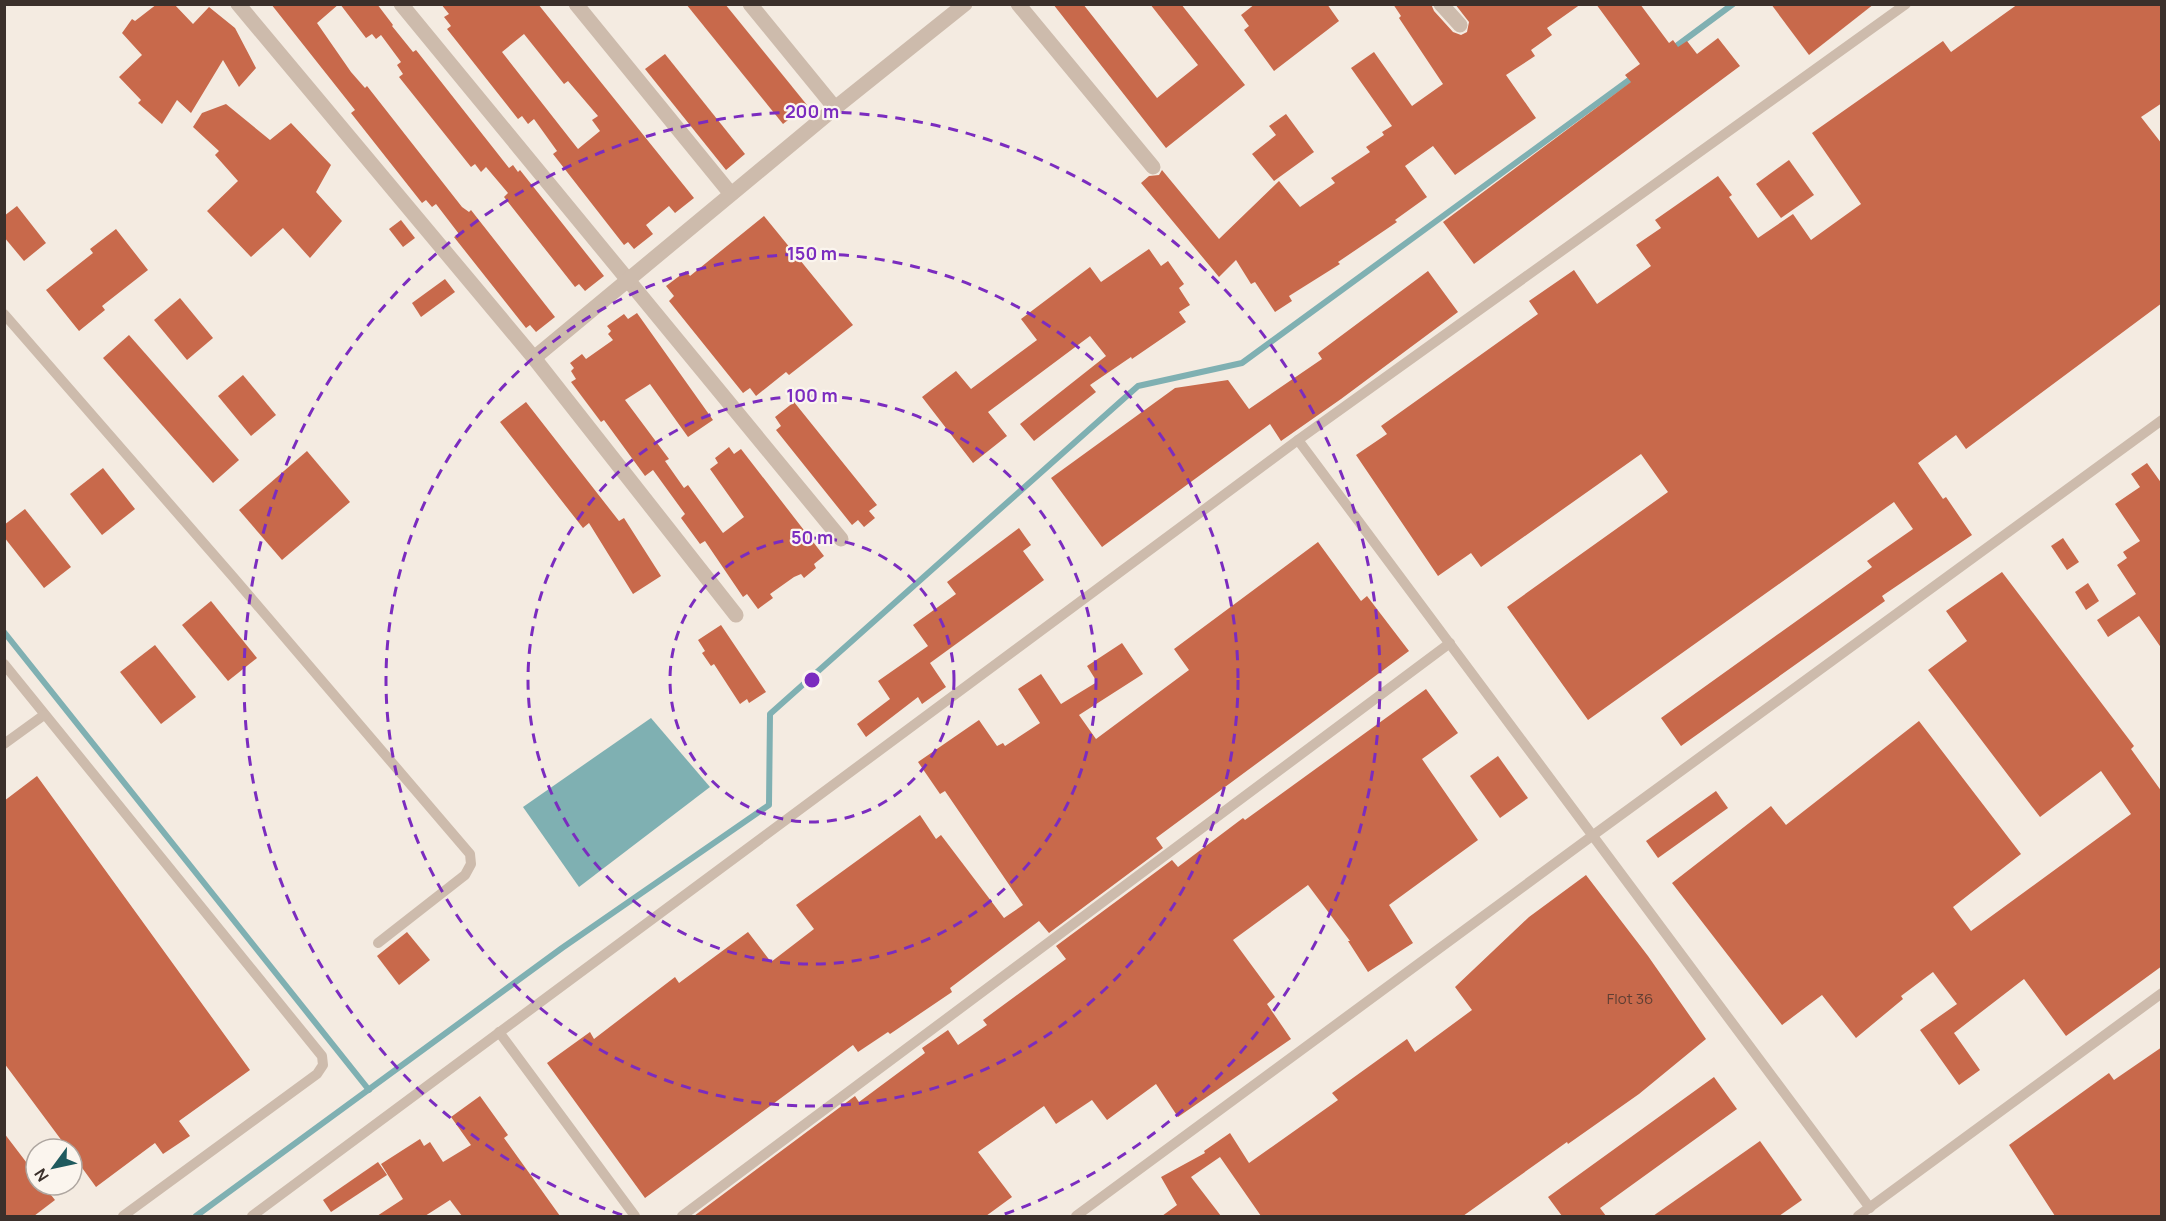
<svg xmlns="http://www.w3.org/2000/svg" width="2166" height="1221" viewBox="0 0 2166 1221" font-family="Manrope,sans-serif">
<rect width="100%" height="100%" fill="#f4ebe1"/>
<path fill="#7fb0b2" d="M 651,718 L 710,787 L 579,887 L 523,807 Z"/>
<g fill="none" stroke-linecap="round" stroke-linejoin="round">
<g stroke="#7fb0b2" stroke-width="6">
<path d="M 1671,50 L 1733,4"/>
<path d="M 4,632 L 369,1090"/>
<path d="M 196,1216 L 562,948 L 769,805 L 770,714 L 1138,386 L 1242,363 L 1636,75"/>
</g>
</g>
<g fill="#c8694b" fill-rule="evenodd">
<path d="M 157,4 L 174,4 L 193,24 L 209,7 L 235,28 L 256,68 L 239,87 L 223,60 L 191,113 L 177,100 L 162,124 L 138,103 L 141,100 L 119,77 L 142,55 L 122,33 L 132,19 L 135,21 Z"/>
<path d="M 271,4 L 339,4 L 317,23 L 351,72 L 365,88 L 367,86 L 462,207 L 469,212 L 471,210 L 555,317 L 536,332 L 530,325 L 526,328 L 454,237 L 459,234 L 436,204 L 432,207 L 426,200 L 422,203 L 351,113 L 355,110 Z"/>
<path d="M 340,4 L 377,4 L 393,25 L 392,26 L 413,52 L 416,50 L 509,168 L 513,165 L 518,172 L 520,170 L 604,276 L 585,291 L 579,284 L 575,287 L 504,197 L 508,193 L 486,167 L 481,172 L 475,164 L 471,167 L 399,77 L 403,74 L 397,65 L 401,62 L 381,35 L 376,39 L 372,34 L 366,38 Z"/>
<path d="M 441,4 L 538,4 L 694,198 L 675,213 L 669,206 L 646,225 L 653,234 L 634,249 L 628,242 L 624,245 L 553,154 L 557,151 L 534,119 L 528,124 L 522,116 L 518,119 L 447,29 L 451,26 L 444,17 L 449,14 ZM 524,34 L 564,84 L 568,81 L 598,116 L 592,120 L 600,131 L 578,149 L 502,52 Z"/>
<path d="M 686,4 L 725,4 L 807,105 L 783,124 Z"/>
<path d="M 1053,4 L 1083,4 L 1157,98 L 1198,65 L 1150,4 L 1181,4 L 1245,85 L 1166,148 Z"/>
<path d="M 1255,4 L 1327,4 L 1339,21 L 1274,71 L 1244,30 L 1249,26 L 1241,15 Z"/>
<path d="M 1393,4 L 1431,4 L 1434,11 L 1453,32 L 1461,35 L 1467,32 L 1469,22 L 1455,4 L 1581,4 L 1547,28 L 1552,35 L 1531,50 L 1535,56 L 1506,75 L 1536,118 L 1455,175 L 1433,146 L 1405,166 L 1427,197 L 1395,220 L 1397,222 L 1338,262 L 1340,264 L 1289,296 L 1292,301 L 1275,312 L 1255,282 L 1251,284 L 1236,260 L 1219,277 L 1141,183 L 1149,176 L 1159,175 L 1162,170 L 1219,239 L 1279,181 L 1300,207 L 1335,183 L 1331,178 L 1370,152 L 1366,147 L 1384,135 L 1382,132 L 1392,126 L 1351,68 L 1374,52 L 1412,106 L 1443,84 L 1399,18 L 1401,16 Z"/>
<path d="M 1596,4 L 1640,4 L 1669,43 L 1673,40 L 1678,47 L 1687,41 L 1697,54 L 1718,38 L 1740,66 L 1474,264 L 1443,222 L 1631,82 L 1625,75 L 1640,64 Z"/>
<path d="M 1771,4 L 1874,4 L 1809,55 Z"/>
<path d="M 2018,4 L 2162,4 L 2162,103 L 2141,117 L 2162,144 L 2162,303 L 1966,449 L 1956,435 L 1918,463 L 1943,499 L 1946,497 L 1972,535 L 1882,596 L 1885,601 L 1681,746 L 1661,718 L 1872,567 L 1867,561 L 1913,529 L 1894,502 L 1588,720 L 1507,607 L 1668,492 L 1641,454 L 1481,567 L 1471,553 L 1438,576 L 1356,455 L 1387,434 L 1381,426 L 1538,314 L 1529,301 L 1574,270 L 1597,304 L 1651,266 L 1636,245 L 1661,228 L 1655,220 L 1718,176 L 1732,195 L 1729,197 L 1758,238 L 1793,214 L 1811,240 L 1861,204 L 1812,133 L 1943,41 L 1951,52 Z"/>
<path d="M 665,54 L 745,154 L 726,170 L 645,69 Z"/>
<path d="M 226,104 L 270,140 L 291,123 L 331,165 L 316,192 L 342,221 L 310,258 L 283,228 L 251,257 L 207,211 L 238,181 L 215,155 L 219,151 L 193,127 L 202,113 Z"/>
<path d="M 1286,114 L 1314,152 L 1274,181 L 1252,154 L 1276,135 L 1269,126 Z"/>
<path d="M 1789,160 L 1814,195 L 1781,218 L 1756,184 Z"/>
<path d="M 17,206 L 46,243 L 24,261 L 4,237 L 4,216 Z"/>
<path d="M 764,216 L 853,325 L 789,375 L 786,372 L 756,396 L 750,388 L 743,393 L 669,301 L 674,296 L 666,286 L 686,271 L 690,276 Z"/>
<path d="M 401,220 L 415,238 L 403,247 L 389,229 Z"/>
<path d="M 116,229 L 148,270 L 102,306 L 105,310 L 79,331 L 46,290 L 93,253 L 90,249 Z"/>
<path d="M 1149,249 L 1161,266 L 1168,261 L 1184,284 L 1179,288 L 1190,305 L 1179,312 L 1186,322 L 1132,359 L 1131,357 L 1090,385 L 1096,392 L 1034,441 L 1020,424 L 1106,356 L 1090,336 L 988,412 L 1007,436 L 973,463 L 922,397 L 956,371 L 971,389 L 1037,340 L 1021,319 L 1090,267 L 1101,282 Z"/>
<path d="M 1428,271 L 1458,312 L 1341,399 L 1281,441 L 1270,424 L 1102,547 L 1051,478 L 1175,388 L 1228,380 L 1249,409 L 1322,359 L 1318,353 Z"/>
<path d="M 445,279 L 455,292 L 421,317 L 412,303 Z"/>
<path d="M 180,298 L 213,338 L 187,360 L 154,320 Z"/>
<path d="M 637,313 L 713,420 L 688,437 L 650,384 L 625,400 L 669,459 L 665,461 L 684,488 L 688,485 L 723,533 L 744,517 L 710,469 L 718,463 L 715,458 L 729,447 L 734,454 L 741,449 L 824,556 L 814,564 L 816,568 L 804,578 L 801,574 L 794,577 L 770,594 L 773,598 L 758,609 L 747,594 L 743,597 L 705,541 L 700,544 L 681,518 L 685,514 L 653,470 L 645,476 L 604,420 L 601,422 L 571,382 L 576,379 L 571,371 L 574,368 L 570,363 L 582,354 L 586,359 L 613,340 L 608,334 L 611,331 L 607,326 L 624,314 L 628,319 Z"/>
<path d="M 129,335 L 239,460 L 213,483 L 103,358 Z"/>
<path d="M 243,375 L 276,415 L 251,436 L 218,396 Z"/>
<path d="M 526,402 L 619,521 L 624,518 L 661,576 L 633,594 L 589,523 L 583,528 L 500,422 Z"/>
<path d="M 794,402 L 877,505 L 869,511 L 875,518 L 864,527 L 858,520 L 852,525 L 776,430 L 781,426 L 775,417 Z"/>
<path d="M 307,451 L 350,502 L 282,560 L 239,510 Z"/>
<path d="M 2147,463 L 2162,484 L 2162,649 L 2139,616 L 2108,637 L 2097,620 L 2136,594 L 2117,565 L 2127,558 L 2123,552 L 2140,541 L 2115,504 L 2140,487 L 2131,474 Z"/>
<path d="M 103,468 L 135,509 L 102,535 L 70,494 Z"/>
<path d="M 25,509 L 71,567 L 44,588 L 4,537 L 4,525 Z"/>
<path d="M 1019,528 L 1031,545 L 1023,551 L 1044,580 L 930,663 L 946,687 L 922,704 L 918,697 L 866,737 L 857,724 L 890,699 L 878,681 L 928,646 L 913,625 L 956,594 L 947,582 Z"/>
<path d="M 2063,538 L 2079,562 L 2067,570 L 2051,546 Z"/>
<path d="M 1318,542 L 1361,601 L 1367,596 L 1409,651 L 1156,838 L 1163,848 L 1049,933 L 1039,921 L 950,988 L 952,992 L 890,1034 L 888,1032 L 858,1052 L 853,1045 L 645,1198 L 547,1063 L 590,1032 L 594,1039 L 675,977 L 679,983 L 748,932 L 771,962 L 814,929 L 796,905 L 920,815 L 936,839 L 941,835 L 1004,918 L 1023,905 L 945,791 L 940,794 L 918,762 L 979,720 L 997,746 L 1003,743 L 1005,746 L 1040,723 L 1018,689 L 1041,674 L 1061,704 L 1097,682 L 1087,666 L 1122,643 L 1143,674 L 1079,715 L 1096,739 L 1189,670 L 1174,649 Z"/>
<path d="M 2002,572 L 2134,746 L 2131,749 L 2162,792 L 2162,966 L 2066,1036 L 2024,979 L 1954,1033 L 1980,1070 L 1959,1085 L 1920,1030 L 1957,1004 L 1933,972 L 1901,996 L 1903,999 L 1856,1038 L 1822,995 L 1782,1025 L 1672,883 L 1771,806 L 1786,825 L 1919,721 L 2021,854 L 1953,907 L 1971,931 L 2131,814 L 2101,771 L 2040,817 L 1928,670 L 1967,641 L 1946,611 Z"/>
<path d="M 2088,583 L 2099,601 L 2086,610 L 2075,592 Z"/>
<path d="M 211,601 L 257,658 L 228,681 L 182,625 Z"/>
<path d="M 721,625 L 766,692 L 749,703 L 747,699 L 740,704 L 714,664 L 711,666 L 702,653 L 705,651 L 698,640 Z"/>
<path d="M 155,645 L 196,697 L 161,724 L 120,672 Z"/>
<path d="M 1426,689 L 1458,733 L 1422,759 L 1478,840 L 1389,905 L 1413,943 L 1368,972 L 1348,941 L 1350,941 L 1308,885 L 1233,940 L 1275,997 L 1267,1004 L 1291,1039 L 1178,1117 L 1156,1084 L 1107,1120 L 1092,1100 L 1056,1124 L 1044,1106 L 978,1152 L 1012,1197 L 986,1216 L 694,1216 L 855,1096 L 859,1102 L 925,1053 L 922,1048 L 948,1030 L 958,1045 L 987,1025 L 983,1020 L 1066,959 L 1056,946 L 1172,860 L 1178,867 L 1243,818 L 1245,820 Z"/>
<path d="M 1498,756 L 1528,798 L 1500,818 L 1470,776 Z"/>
<path d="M 37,776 L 250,1070 L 179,1121 L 190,1136 L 163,1154 L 155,1143 L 96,1187 L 72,1154 L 72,1149 L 68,1149 L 4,1063 L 4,801 Z"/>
<path d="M 1716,791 L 1728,808 L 1658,858 L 1646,841 Z"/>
<path d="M 1586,875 L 1648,956 L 1706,1039 L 1639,1094 L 1568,1144 L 1567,1142 L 1463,1216 L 1261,1216 L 1220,1157 L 1191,1177 L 1221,1216 L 1162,1216 L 1177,1205 L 1161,1177 L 1205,1153 L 1204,1151 L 1230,1133 L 1249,1163 L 1338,1100 L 1332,1093 L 1407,1039 L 1415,1052 L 1472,1010 L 1455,987 L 1529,917 Z"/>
<path d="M 407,932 L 430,960 L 399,985 L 377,956 Z"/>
<path d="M 2162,1047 L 2162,1216 L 2055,1216 L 2009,1145 L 2109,1073 L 2114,1080 Z"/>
<path d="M 1714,1077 L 1737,1109 L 1600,1208 L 1606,1216 L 1562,1216 L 1548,1197 Z"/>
<path d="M 480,1096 L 508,1135 L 504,1138 L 560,1216 L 462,1216 L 450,1200 L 425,1216 L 377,1216 L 403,1199 L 381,1164 L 420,1139 L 424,1146 L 430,1142 L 443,1162 L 471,1145 L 451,1117 Z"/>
<path d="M 4,1133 L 36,1175 L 36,1185 L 43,1185 L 55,1200 L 34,1216 L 4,1216 Z"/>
<path d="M 1760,1141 L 1802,1200 L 1779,1216 L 1653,1216 Z"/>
<path d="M 378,1162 L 387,1175 L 331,1212 L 323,1200 Z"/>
</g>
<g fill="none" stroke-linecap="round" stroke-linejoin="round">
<g stroke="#cdbbac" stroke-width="10">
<path d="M 4,314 L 234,578 L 470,854 L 471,864 L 465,875 L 378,943"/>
<path d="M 1298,440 L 1870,1208"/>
<path d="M 4,664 L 322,1056 L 323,1065 L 317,1074 L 123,1216"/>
<path d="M 4,744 L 44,715"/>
<path d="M 499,1032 L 635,1216"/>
<path d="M 252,1216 L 1298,440 L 1906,4"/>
<path d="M 682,1216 L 1450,643"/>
<path d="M 1076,1216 L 1592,836 L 2162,420"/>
<path d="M 1858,1216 L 2162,993"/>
</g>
<g stroke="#cdbbac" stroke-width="15">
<path d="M 238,4 L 534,358 L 736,615"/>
<path d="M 401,4 L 841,539"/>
<path d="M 576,4 L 731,194"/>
<path d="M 750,4 L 835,108"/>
<path d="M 1018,4 L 1153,167"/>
<path d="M 1441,4 L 1460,25"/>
<path d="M 534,358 L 835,108 L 965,4"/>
</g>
</g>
<g fill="none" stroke="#7b2cbf" stroke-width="3" stroke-dasharray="10 8">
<circle cx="812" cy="680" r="142"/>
<circle cx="812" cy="680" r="284"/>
<circle cx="812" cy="680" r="426"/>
<path d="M622 1215A568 568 0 1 1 1002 1215"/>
</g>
<g text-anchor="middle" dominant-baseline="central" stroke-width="4.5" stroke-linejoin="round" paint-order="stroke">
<g font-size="15" fill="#5e3e33">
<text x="1630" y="998">Flot 36</text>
</g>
</g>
<circle cx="812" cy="680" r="9" fill="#7b2cbf" stroke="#fbf5ee" stroke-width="3"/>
<g font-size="18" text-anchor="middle" font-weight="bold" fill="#7b2cbf" stroke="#fbf5ee" stroke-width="4.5" stroke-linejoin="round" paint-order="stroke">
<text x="812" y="118">200 m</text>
<text x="812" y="260">150 m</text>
<text x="812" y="402">100 m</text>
<text x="812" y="544">50 m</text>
</g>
<rect width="2166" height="1221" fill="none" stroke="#3b302b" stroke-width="12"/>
<g transform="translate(54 1167) rotate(237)"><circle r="28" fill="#fbf5ee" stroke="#aea6a0" stroke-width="1.5"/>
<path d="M0-4.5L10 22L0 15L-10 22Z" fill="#1f5a5e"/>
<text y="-9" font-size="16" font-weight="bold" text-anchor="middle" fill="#3b302b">N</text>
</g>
</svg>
